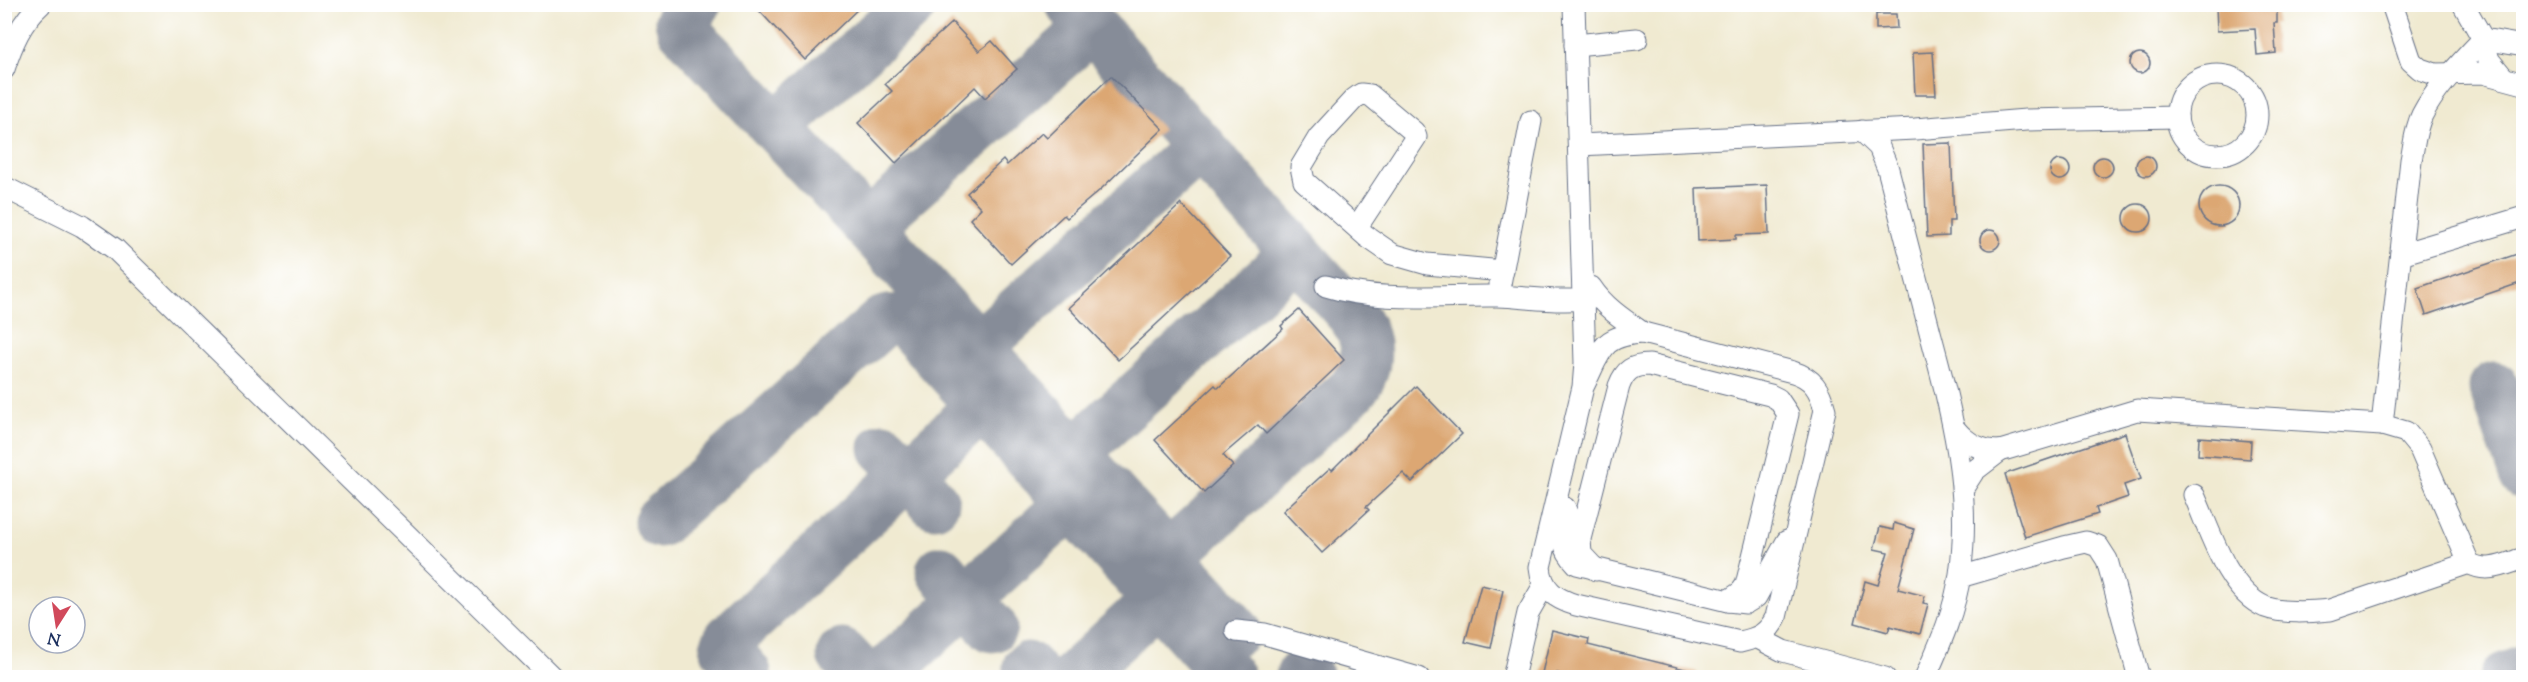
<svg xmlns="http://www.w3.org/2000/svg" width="2528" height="682" viewBox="0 0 2528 682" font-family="'Sorts Mill Goudy',serif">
<rect width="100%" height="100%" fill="#fff"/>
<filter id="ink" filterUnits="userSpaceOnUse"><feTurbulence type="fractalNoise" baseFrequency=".0167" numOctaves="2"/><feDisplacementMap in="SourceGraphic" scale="12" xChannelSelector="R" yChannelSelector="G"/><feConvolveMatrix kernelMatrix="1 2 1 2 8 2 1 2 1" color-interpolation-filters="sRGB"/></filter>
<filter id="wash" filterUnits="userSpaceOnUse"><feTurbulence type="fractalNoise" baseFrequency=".008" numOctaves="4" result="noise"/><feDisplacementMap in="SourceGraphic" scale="24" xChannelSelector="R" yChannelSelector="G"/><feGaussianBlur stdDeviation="1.35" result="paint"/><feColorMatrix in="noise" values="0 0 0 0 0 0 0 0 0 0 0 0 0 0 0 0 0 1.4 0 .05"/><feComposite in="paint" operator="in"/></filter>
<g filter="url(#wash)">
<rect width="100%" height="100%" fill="#f0ead1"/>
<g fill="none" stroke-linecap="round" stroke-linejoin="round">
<g stroke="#868c98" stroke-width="51">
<path d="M 696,4 L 680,21 L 683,29 L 868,226 L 1236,631"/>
<path d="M 1071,4 L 1351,314 C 1370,337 1371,367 1352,390 L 1168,557"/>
<path d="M 777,127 L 912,4"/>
<path d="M 868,226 L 1092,27"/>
<path d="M 978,347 L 1201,146"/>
<path d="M 2494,387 L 2524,474"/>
<path d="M 884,448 L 904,468 L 914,469 L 916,481 L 934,503"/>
<path d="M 1073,454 L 1296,253"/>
<path d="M 659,522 L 882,322 C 893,317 903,320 912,329 L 1230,678"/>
<path d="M 941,571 L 960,593 L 959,604 L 971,605 L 992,627"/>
<path d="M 842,654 L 865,678"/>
<path d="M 1028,667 L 1037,678"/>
<path d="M 746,673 L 725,648 L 729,639 L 961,425 L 976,415 L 995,420"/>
<path d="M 1301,675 L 1309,678"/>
<path d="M 880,678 L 1057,516 L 1062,505 L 1060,491"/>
<path d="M 1073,678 L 1144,612 L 1150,597 L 1147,585"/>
<path d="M 2505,678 L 2524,671"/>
</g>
</g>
<g id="blocks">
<g fill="#dca773">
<path d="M 753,4 L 863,4 L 805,60 Z"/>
<path d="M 2216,4 L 2277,4 L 2277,23 L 2274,23 L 2276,53 L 2257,55 L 2255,29 L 2217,31 Z"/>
<path d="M 1876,14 L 1896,14 L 1897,28 L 1876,29 Z"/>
<path d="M 952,22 L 979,51 L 992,41 L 1017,69 L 985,98 L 975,87 L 896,163 L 858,123 L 892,91 L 885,84 Z"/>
<path d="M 1933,52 L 1936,95 L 1915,95 L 1913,53 Z"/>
<circle cx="2140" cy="63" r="10"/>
<path d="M 1111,76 L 1163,129 L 1100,190 L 1067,218 L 1064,215 L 1011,264 L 970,219 L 981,208 L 967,193 L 1003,160 L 1007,165 L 1042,133 L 1047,138 Z"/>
<path d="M 1951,143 L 1954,221 L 1949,221 L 1949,236 L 1927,237 L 1923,144 Z"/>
<circle cx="2146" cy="166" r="10"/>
<circle cx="2103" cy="167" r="10"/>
<circle cx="2060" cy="170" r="10"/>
<path d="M 1767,185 L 1769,234 L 1736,235 L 1736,239 L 1698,241 L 1696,188 Z"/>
<circle cx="2219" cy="206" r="20"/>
<path d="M 1181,204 L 1230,256 L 1118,360 L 1069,308 Z"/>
<circle cx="2138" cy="218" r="14"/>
<circle cx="1990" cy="240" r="10"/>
<path d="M 2523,252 L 2523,282 L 2426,315 L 2417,288 Z"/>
<path d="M 1299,310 L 1344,360 L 1266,434 L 1258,425 L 1223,455 L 1233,466 L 1204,493 L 1155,440 L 1215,385 L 1218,388 L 1283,329 L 1281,326 Z"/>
<path d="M 1416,386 L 1462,434 L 1412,482 L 1403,473 L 1366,507 L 1369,510 L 1322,553 L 1283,511 L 1330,468 L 1332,470 Z"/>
<path d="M 2125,433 L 2141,479 L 2124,485 L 2128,497 L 2096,508 L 2098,514 L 2025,537 L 2005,474 Z"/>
<path d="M 2199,437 L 2251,441 L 2250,459 L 2198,455 Z"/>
<path d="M 1894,523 L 1914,529 L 1898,589 L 1925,596 L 1923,603 L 1928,604 L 1920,634 L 1890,626 L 1888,632 L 1855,623 L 1865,581 L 1878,585 L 1888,552 L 1874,549 L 1880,527 L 1893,530 Z"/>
<path d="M 1481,585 L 1503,590 L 1491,648 L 1465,642 Z"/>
<path d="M 1552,630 L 1589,639 L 1588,645 L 1697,672 L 1697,678 L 1575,678 L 1557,673 L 1556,676 L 1542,673 Z"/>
</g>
</g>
</g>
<g filter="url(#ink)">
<use href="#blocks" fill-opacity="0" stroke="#667086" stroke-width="1.5"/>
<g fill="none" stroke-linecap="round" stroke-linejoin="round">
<defs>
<g id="minor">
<path d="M 1574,4 L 1585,363 L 1583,387 L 1540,567 C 1542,590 1556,599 1576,605 L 1740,642 C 1758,638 1768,634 1776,617 L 1825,410 C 1820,390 1813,378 1793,372 L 1643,333 C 1600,335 1601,352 1583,387"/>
<path d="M 2392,4 L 2411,61 L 2420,69 L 2435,74 L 2483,73 L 2524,84"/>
<path d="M 2463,4 L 2483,39 L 2489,60 L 2503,77"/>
<path d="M 2483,39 L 2524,46"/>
<path d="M 1575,45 L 1637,39"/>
<path d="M 4,69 C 12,44 21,22 41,4"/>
<circle cx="2217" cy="115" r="40"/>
<path d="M 1862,131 L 1879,147 L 1888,169 C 1902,223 1916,278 1930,332 C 1952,414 1972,489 1960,574 C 1955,611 1940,644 1925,678"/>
<path d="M 1579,145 L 1915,129 L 2026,120 L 2177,117"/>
<path d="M 4,187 L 82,226 L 115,249 L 553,678"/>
<path d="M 1357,227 L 1416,137 L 1414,132 L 1370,95 L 1361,94 L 1354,99 L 1319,137 L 1301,167 L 1304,181 L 1366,236 L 1392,254 L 1427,264 L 1503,271"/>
<path d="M 2401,254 L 2524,217"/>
<path d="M 1500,284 L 1531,121"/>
<path d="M 1326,286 C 1380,303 1441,295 1497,296 C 1530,297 1565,304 1598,297"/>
<path d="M 1591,287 C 1604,307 1624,320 1643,333"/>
<path d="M 2382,425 L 2411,160 C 2414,146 2415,129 2422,115 C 2436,87 2462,62 2483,39"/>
<path d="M 1955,429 C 1967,444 1981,451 2000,451"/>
<path d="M 1963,488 L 1974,471 L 2000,451 L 2137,410 L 2382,425 L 2406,432 L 2420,449 L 2469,563 C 2487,574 2505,564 2524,558"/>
<path d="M 2194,495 C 2210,530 2227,591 2265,607 C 2284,614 2310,612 2330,610 L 2469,563"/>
<path d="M 1565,508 C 1575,527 1550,536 1577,564 L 1728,601 L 1746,603 L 1756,597 L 1787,541"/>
<path d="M 1596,570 L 1581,554 L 1580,539 L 1619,386 C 1625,370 1633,365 1649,365 L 1770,395 L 1778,399 L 1788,414 L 1746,585 L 1741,592 L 1728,601"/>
<path d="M 1960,577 L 2064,547 L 2086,542 L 2098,546 L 2107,560 L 2139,678"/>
<path d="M 1236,631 L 1265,634 L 1419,678"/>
<path d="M 1758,638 L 1783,651 L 1885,678"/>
<path d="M 1513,678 L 1528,613 L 1544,585"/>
</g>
</defs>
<use href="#minor" stroke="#667086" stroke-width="23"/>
<use href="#minor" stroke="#fff" stroke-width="21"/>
</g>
</g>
<rect width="2528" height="682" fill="none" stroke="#fff" stroke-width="24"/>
<g transform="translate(57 625) rotate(192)"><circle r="28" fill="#ffffff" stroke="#a4acbf" stroke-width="1.5"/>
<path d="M0-4.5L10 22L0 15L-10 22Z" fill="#d1495b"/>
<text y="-9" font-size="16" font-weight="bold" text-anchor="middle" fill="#1b2f5e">N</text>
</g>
</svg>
